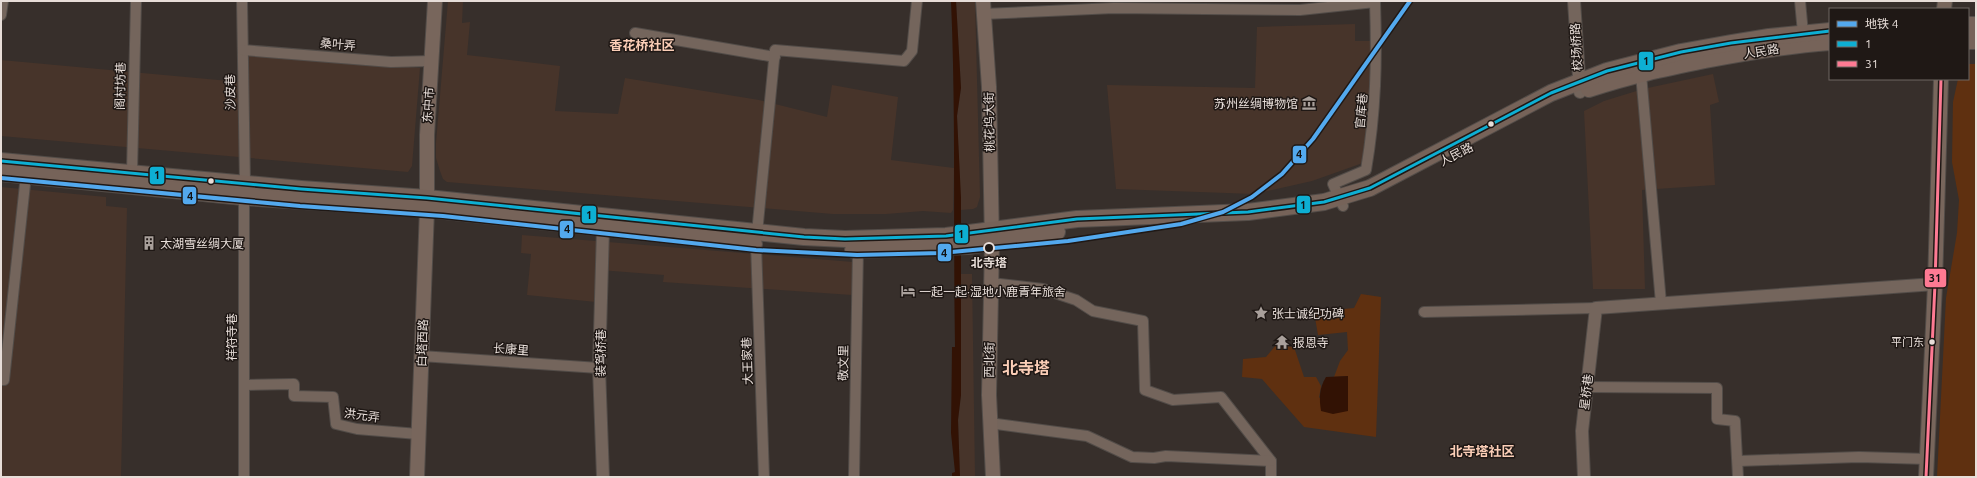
<svg xmlns="http://www.w3.org/2000/svg" width="1977" height="478" viewBox="0 0 1977 478" font-family="Ubuntu,'Noto Sans SC',sans-serif">
<rect width="100%" height="100%" fill="#372f2b"/>
<g fill="#47342a">
<path d="M 448,1 L 463,1 L 462,23 L 470,22 L 467,55 L 560,66 L 555,111 L 618,114 L 625,78 L 759,100 L 827,117 L 832,85 L 898,97 L 891,160 L 954,168 L 953,210 L 951,213 L 923,211 L 886,214 L 833,214 L 447,182 L 443,179 L 440,171 L 436,158 L 436,143 Z"/>
<path d="M 956,1 L 975,1 L 980,197 L 977,207 L 973,209 L 961,210 L 957,116 L 961,88 Z"/>
<path d="M 1355,24 L 1355,41 L 1374,41 L 1368,142 L 1374,159 L 1312,181 L 1254,194 L 1116,189 L 1107,85 L 1255,88 L 1257,27 Z"/>
<path d="M 241,52 L 420,68 L 412,166 L 408,172 L 1,136 L 1,60 L 240,82 Z"/>
<path d="M 1713,74 L 1719,102 L 1710,105 L 1715,185 L 1642,190 L 1645,289 L 1593,289 L 1584,111 L 1604,101 L 1643,89 Z"/>
<path d="M 1,187 L 106,197 L 106,206 L 127,208 L 121,477 L 1,477 Z"/>
<path d="M 522,235 L 853,262 L 852,295 L 663,282 L 664,275 L 600,270 L 596,302 L 527,295 L 531,254 L 521,253 Z"/>
<path d="M 960,274 L 972,274 L 975,477 L 960,477 L 958,420 L 961,395 Z"/>
</g>
<g fill="#5f3010">
<path d="M 1968,64 L 1976,64 L 1976,477 L 1937,477 L 1946,298 L 1957,233 L 1959,200 L 1952,162 L 1953,102 L 1958,79 L 1968,79 Z"/>
<path d="M 1361,294 L 1381,297 L 1376,437 L 1304,427 L 1262,379 L 1242,377 L 1243,359 L 1266,357 L 1276,345 L 1294,347 L 1304,377 L 1316,377 L 1321,386 L 1319,398 L 1348,376 L 1334,377 L 1340,361 L 1348,350 L 1347,332 L 1318,335 L 1314,312 L 1354,308 Z"/>
</g>
<g fill="#321204">
<path d="M 951,1 L 956,1 L 961,88 L 957,116 L 961,198 L 961,395 L 958,420 L 960,477 L 952,477 L 952,473 L 955,472 L 951,433 L 952,347 L 955,347 C 953,232 956,116 951,1 Z"/>
<path d="M 1348,376 L 1348,411 L 1333,414 L 1321,411 C 1319,398 1319,389 1326,377 Z"/>
</g>
<g fill="none" stroke-linecap="round" stroke-linejoin="round">
<defs>
<g id="minor">
<path d="M 242,1 L 245,183"/>
<path d="M 1800,1 L 1803,33"/>
<path d="M 983,14 L 1114,8 L 1300,10 L 1375,2 C 1377,61 1376,111 1366,170 L 1333,184 L 1343,206"/>
<path d="M 1,15 L 3,1"/>
<path d="M 635,33 L 775,57"/>
<path d="M 243,50 L 391,62 L 431,61"/>
<path d="M 1641,74 L 1661,303"/>
<path d="M 132,172 L 136,1"/>
<path d="M 757,233 L 775,50 L 904,61 L 912,51 L 917,1"/>
<path d="M 756,244 L 764,477"/>
<path d="M 991,283 L 1043,289 L 1076,300 L 1093,311 L 1143,321 L 1145,390 L 1173,400 L 1221,397 L 1271,461 L 1271,477"/>
<path d="M 1424,312 L 1596,308"/>
<path d="M 421,356 L 599,368"/>
<path d="M 1,380 L 4,380 L 26,175"/>
<path d="M 244,385 L 294,384 L 294,396 L 333,397 L 336,424 L 357,429 L 418,434"/>
<path d="M 1587,387 L 1717,388 L 1717,419 L 1735,421 L 1738,477"/>
<path d="M 989,423 L 1087,436 L 1132,457 L 1154,458 L 1166,456 L 1271,461"/>
<path d="M 1738,461 L 1859,457 L 1927,459"/>
<path d="M 244,477 L 244,197"/>
<path d="M 854,477 L 858,250"/>
</g>
<g id="tertiary">
<path d="M 1574,1 L 1580,92"/>
<path d="M 603,477 L 599,368 L 603,229"/>
<path d="M 1584,477 L 1582,431 L 1596,308 L 1935,284"/>
</g>
<g id="secondary">
<path d="M 983,1 L 989,87 L 992,243 L 989,395 L 993,477"/>
<path d="M 1944,9 L 1945,1"/>
<path d="M 417,477 L 427,209 L 427,135 L 435,1"/>
<path d="M 1926,477 L 1935,284 L 1941,79"/>
</g>
<g id="primary">
<path d="M 1968,25 L 1976,25"/>
<path d="M 1968,41 L 1976,41"/>
<path d="M 1589,89 C 1627,76 1666,68 1705,60 C 1747,52 1788,45 1830,42"/>
<path d="M 1,161 L 301,189 L 427,198 L 804,237 L 845,239 L 946,236 L 1077,219 L 1248,212 L 1324,202 L 1370,188 L 1551,93 L 1607,71 L 1681,52 L 1731,43 L 1769,37 L 1830,31"/>
<path d="M 1,173 L 244,197 L 427,209 L 754,244"/>
<path d="M 853,250 L 968,246 L 1057,232"/>
</g>
</defs>
<use href="#minor" stroke="#524c48" stroke-width="12"/>
<use href="#tertiary" stroke="#524c48" stroke-width="14"/>
<use href="#secondary" stroke="#524c48" stroke-width="16"/>
<use href="#primary" stroke="#524c48" stroke-width="18"/>
<use href="#minor" stroke="#74655c" stroke-width="10"/>
<use href="#tertiary" stroke="#74655c" stroke-width="12"/>
<use href="#secondary" stroke="#78665c" stroke-width="14"/>
<use href="#primary" stroke="#766359" stroke-width="16"/>
<defs>
<path id="bus-1" d="M 1,161 L 301,189 L 427,198 L 804,237 L 845,239 L 946,236 L 1077,219 L 1248,212 L 1324,202 L 1370,188 L 1551,93 L 1607,71 L 1681,52 L 1731,43 L 1830,31"/>
<path id="bus-2" d="M 1926,477 L 1935,284 L 1941,79"/>
</defs>
<use href="#bus-1" stroke="#1f1815" stroke-width="6"/>
<use href="#bus-2" stroke="#1f1815" stroke-width="6"/>
<use href="#bus-1" stroke="#0dafd3" stroke-width="3"/>
<use href="#bus-2" stroke="#fe7a93" stroke-width="3"/>
<defs>
<path id="metro-1" d="M 1,178 L 300,206 L 443,216 L 756,250 L 857,255 L 941,253 L 1068,241 L 1181,224 L 1223,212 L 1252,197 L 1282,174 L 1313,139 L 1410,1"/>
</defs>
<use href="#metro-1" stroke="#1f1815" stroke-width="7"/>
<use href="#metro-1" stroke="#53a9ee" stroke-width="4"/>
</g>
<defs>
<symbol id="museum-bare" viewBox="-9 -9 18 18"><path d="M0-6L6-3V-2H-6V-3ZM-5-1h2V3h-2ZM-1-1h2V3h-2ZM3-1h2V3H3ZM-6 4H6V6H-6Z" fill="#a9a09b" stroke="#1f1815" stroke-width="2.5" paint-order="stroke"/></symbol>
<symbol id="building-bare" viewBox="-9 -9 18 18"><path d="M-4-6H4V6H1V3H-1V6H-4ZM-2.5-4.3h1.7v1.8h-1.7ZM.8-4.3h1.7v1.8H.8ZM-2.5-1h1.7V.8h-1.7ZM.8-1h1.7V.8H.8Z" fill="#a9a09b" stroke="#1f1815" stroke-width="2.5" paint-order="stroke"/></symbol>
<symbol id="hotel-bare" viewBox="-9 -9 18 18"><path d="M-6-4.5h1.5V1H6V5H4.5V3h-9V5H-6ZM-4 0a1.8 1.8 0 1 1 3.6 0ZM.5 0V-2.5h3Q6-2.5 6 0Z" fill="#a9a09b" stroke="#1f1815" stroke-width="2.5" paint-order="stroke"/></symbol>
<symbol id="sight-bare" viewBox="-9 -9 18 18"><path d="M0-6L1.8-2.2L6-1.7L2.9 1.2L3.7 5.4L0 3.3L-3.7 5.4L-2.9 1.2L-6-1.7L-1.8-2.2Z" fill="#a9a09b" stroke="#1f1815" stroke-width="2.5" paint-order="stroke"/></symbol>
<symbol id="temple-bare" viewBox="-9 -9 18 18"><path d="M0-6L5-2H3V0L6.5 2.5H4V6H1.5V3h-3V6H-4V2.5H-6.5L-3 0V-2H-5Z" fill="#a9a09b" stroke="#1f1815" stroke-width="2.5" paint-order="stroke"/></symbol>
</defs>
<g fill-rule="evenodd">
<use href="#museum-bare" x="1299" y="93" width="20" height="20"/>
<use href="#building-bare" x="139" y="233" width="20" height="20"/>
<use href="#hotel-bare" x="898" y="281" width="20" height="20"/>
<use href="#sight-bare" x="1251" y="303" width="20" height="20"/>
<use href="#temple-bare" x="1272" y="332" width="20" height="20"/>
</g>
<g fill="#e7ddd8" stroke="#1f1815" stroke-width="1.5">
<circle cx="1491" cy="124" r="3.5"/>
<circle cx="211" cy="181" r="3.5"/>
<circle cx="1932" cy="342" r="3.5"/>
</g>
<circle fill="#1f1815" stroke="#e7ddd8" stroke-width="2" cx="989" cy="248" r="5"/>
<g text-anchor="middle" dominant-baseline="central" stroke-width="3" stroke-linejoin="round" paint-order="stroke">
<g font-size="11" fill="#e7ddd8" stroke="#1f1815" text-anchor="end">
<text x="1924" y="342">平门东</text>
</g>
<g font-size="12" fill="#e7ddd8" stroke="#1f1815">
<text transform="translate(338 44) rotate(5)">桑叶弄</text>
<text transform="translate(1576 47) rotate(-93)">校场桥路</text>
<text transform="translate(1761 51) rotate(-9)">人民路</text>
<text transform="translate(120 86) rotate(-89)">阁村坊巷</text>
<text transform="translate(230 92) rotate(-91)">沙皮巷</text>
<text transform="translate(428 105) rotate(-86)">东中市</text>
<text transform="translate(1361 111) rotate(-85)">官库巷</text>
<text transform="translate(989 122) rotate(-91)">桃花坞大街</text>
<text transform="translate(1456 154) rotate(-27)">人民路</text>
<text transform="translate(231 337) rotate(-90)">祥符寺巷</text>
<text transform="translate(422 343) rotate(-88)">白塔西路</text>
<text transform="translate(511 349) rotate(4)">长康里</text>
<text transform="translate(600 353) rotate(-90)">装驾桥巷</text>
<text transform="translate(989 360) rotate(-89)">西北街</text>
<text transform="translate(747 361) rotate(-92)">大王家巷</text>
<text transform="translate(843 363) rotate(-89)">敬文里</text>
<text transform="translate(1586 392) rotate(-83)">星桥巷</text>
<text transform="translate(362 415) rotate(8)">洪元弄</text>
</g>
<g font-size="12" fill="#e7ddd8" stroke="#1f1815" text-anchor="start">
<text x="1298" y="103" text-anchor="end">苏州丝绸博物馆</text>
<text x="160" y="243">太湖雪丝绸大厦</text>
<text x="919" y="291">一起一起·湿地小鹿青年旅舍</text>
<text x="1272" y="313">张士诚纪功碑</text>
<text x="1293" y="342">报恩寺</text>
</g>
<g font-size="12" font-weight="bold" fill="#e7ddd8" stroke="#1f1815">
<text x="989" y="262">北寺塔</text>
</g>
<g font-size="13" font-weight="bold" fill="#fbceb7" stroke="#1f1815">
<text x="642" y="45">香花桥社区</text>
<text x="1482" y="451">北寺塔社区</text>
</g>
<g font-size="16" font-weight="bold" fill="#fbceb7" stroke="#1f1815">
<text x="1026" y="368">北寺塔</text>
</g>
</g>
<g stroke="#1f1815" stroke-width="1.5">
<rect x="1638" y="51" width="16" height="20" rx="4" fill="#0dafd3"/>
<rect x="1292" y="145" width="15" height="19" rx="4" fill="#53a9ee"/>
<rect x="149" y="166" width="16" height="19" rx="4" fill="#0dafd3"/>
<rect x="182" y="186" width="15" height="19" rx="4" fill="#53a9ee"/>
<rect x="1296" y="195" width="15" height="19" rx="4" fill="#0dafd3"/>
<rect x="581" y="205" width="16" height="19" rx="4" fill="#0dafd3"/>
<rect x="559" y="220" width="15" height="19" rx="4" fill="#53a9ee"/>
<rect x="954" y="224" width="15" height="20" rx="4" fill="#0dafd3"/>
<rect x="937" y="243" width="15" height="19" rx="4" fill="#53a9ee"/>
<rect x="1924" y="268" width="23" height="20" rx="4" fill="#fe7a93"/>
</g>
<g font-size="11" text-anchor="middle" font-weight="bold" fill="#111">
<text x="1646" y="65">1</text>
<text x="1299" y="158">4</text>
<text x="157" y="179">1</text>
<text x="190" y="200">4</text>
<text x="1303" y="209">1</text>
<text x="589" y="219">1</text>
<text x="567" y="233">4</text>
<text x="961" y="238">1</text>
<text x="944" y="257">4</text>
<text x="1935" y="282">31</text>
</g>
<rect width="1977" height="478" fill="none" stroke="#e7ddd8" stroke-width="4"/>
<rect x="1829" y="8" width="140" height="72" fill="#1f1815" stroke="#6f6763"/>
<rect x="1837" y="21" width="20" height="6" fill="#53a9ee" stroke="#6f6763"/>
<text x="1865" y="28" font-size="12" fill="#e7ddd8">地铁 4</text>
<rect x="1837" y="41" width="20" height="6" fill="#0dafd3" stroke="#6f6763"/>
<text x="1865" y="48" font-size="12" fill="#e7ddd8">1</text>
<rect x="1837" y="61" width="20" height="6" fill="#fe7a93" stroke="#6f6763"/>
<text x="1865" y="68" font-size="12" fill="#e7ddd8">31</text>
</svg>
